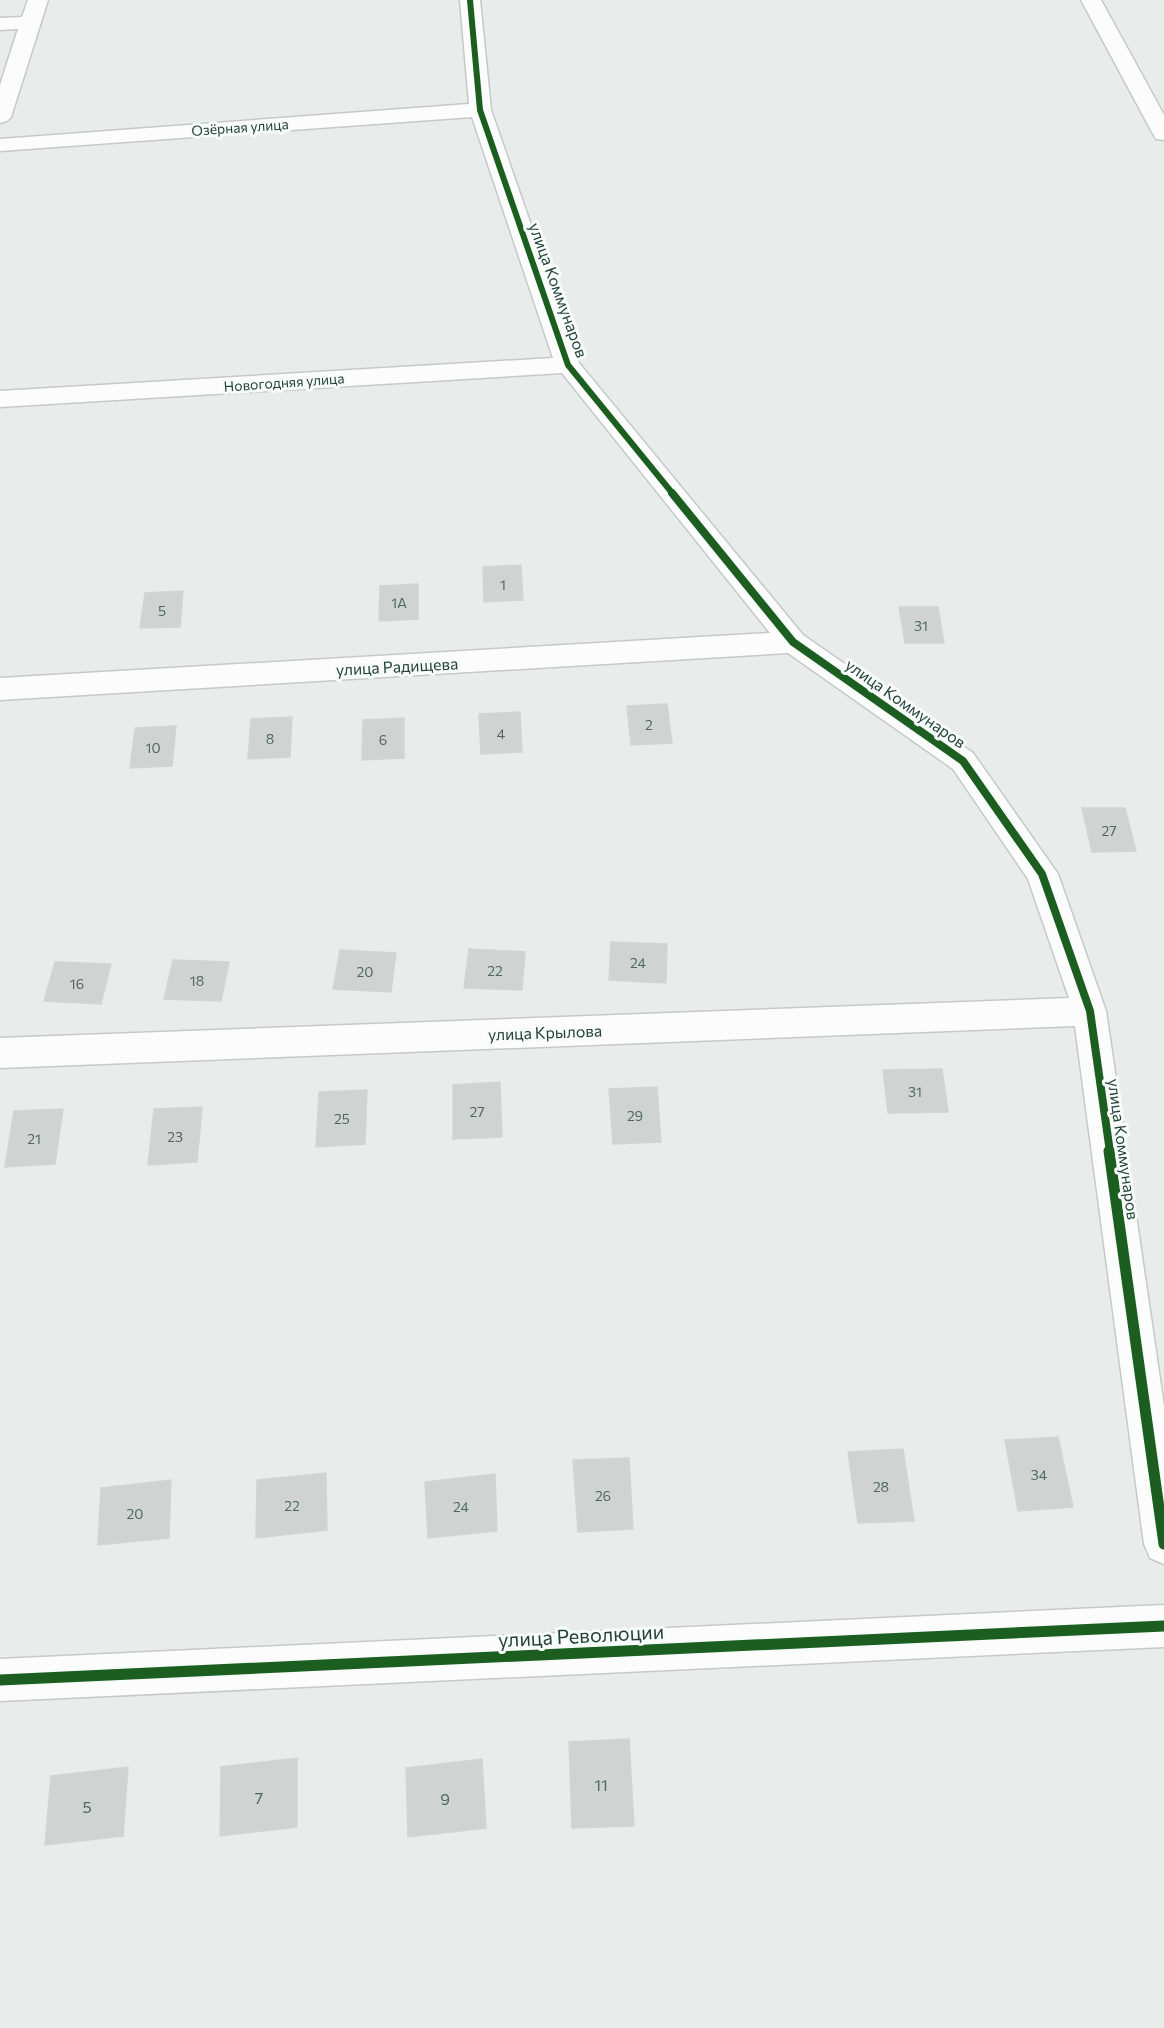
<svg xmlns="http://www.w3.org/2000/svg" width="1164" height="2028" viewBox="0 0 1164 2028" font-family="Commissioner,sans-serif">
<rect width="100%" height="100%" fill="#e8edeb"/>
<g fill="#cfd4d2" stroke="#d1d6d4" stroke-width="1.5">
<path d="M 521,565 L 523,600 L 484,602 L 483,567 Z"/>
<path d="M 418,584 L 418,619 L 379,621 L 380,586 Z"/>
<path d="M 183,591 L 180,627 L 140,628 L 145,593 Z"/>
<path d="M 899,607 L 938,607 L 944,643 L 905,643 Z"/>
<path d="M 667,704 L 672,743 L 631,745 L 627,706 Z"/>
<path d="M 520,712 L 522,752 L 481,754 L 479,714 Z"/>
<path d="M 292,717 L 290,757 L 248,759 L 251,719 Z"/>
<path d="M 404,718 L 404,758 L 362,760 L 363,720 Z"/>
<path d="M 176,726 L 172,766 L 130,768 L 135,728 Z"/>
<path d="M 1082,808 L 1125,808 L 1136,851 L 1092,852 Z"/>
<path d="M 611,942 L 667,944 L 666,983 L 609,980 Z"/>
<path d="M 469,949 L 525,952 L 522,990 L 464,988 Z"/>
<path d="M 340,950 L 396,953 L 391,992 L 333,989 Z"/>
<path d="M 173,960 L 229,962 L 221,1001 L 164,999 Z"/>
<path d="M 55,962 L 111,964 L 101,1004 L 44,1001 Z"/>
<path d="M 942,1069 L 948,1112 L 888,1113 L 883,1070 Z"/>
<path d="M 500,1082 L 502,1137 L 453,1139 L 453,1085 Z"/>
<path d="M 657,1087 L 661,1142 L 613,1144 L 609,1089 Z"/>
<path d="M 367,1090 L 365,1144 L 316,1147 L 319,1092 Z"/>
<path d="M 202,1107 L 197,1162 L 148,1165 L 154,1109 Z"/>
<path d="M 63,1109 L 55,1164 L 5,1167 L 14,1111 Z"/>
<path d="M 1058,1437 L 1073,1507 L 1018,1511 L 1005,1440 Z"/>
<path d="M 903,1449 L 914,1521 L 858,1523 L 848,1452 Z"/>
<path d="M 629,1458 L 633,1529 L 578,1532 L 573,1460 Z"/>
<path d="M 326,1473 L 327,1530 L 256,1538 L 257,1480 Z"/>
<path d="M 495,1474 L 497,1531 L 428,1538 L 425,1482 Z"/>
<path d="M 171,1480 L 169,1538 L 98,1545 L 101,1488 Z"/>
<path d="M 629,1739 L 634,1826 L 572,1828 L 569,1742 Z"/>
<path d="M 297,1758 L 297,1827 L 220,1836 L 221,1767 Z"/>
<path d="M 482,1759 L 486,1828 L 408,1837 L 406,1768 Z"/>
<path d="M 128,1767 L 123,1836 L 45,1845 L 51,1776 Z"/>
</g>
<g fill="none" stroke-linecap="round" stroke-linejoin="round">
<defs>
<g id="street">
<path d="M 28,0 L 48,0 L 11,117 L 7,121 L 0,123 L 0,85 L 18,29 L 0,30 L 0,18 L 22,17 Z"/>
<path d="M 460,0 L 480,0 L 491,110 L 579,363 L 803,635 L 973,753 L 1058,874 L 1106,1011 L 1164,1406 L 1164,1564 L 1150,1558 L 1144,1544 L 1075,1026 L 0,1068 L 0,1038 L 1069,998 L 1028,879 L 953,769 L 788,653 L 0,700 L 0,678 L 770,633 L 562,373 L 0,407 L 0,391 L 553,358 L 472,117 L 0,151 L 0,139 L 469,104 Z"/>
<path d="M 1081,0 L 1101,0 L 1164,115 L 1164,140 L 1156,139 L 1153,134 Z"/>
<path d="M 1164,1605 L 1164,1647 L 0,1701 L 0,1659 Z"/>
</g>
</defs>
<use href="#street" stroke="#c5cac8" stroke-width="3"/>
<use href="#street" fill="#fcfcfc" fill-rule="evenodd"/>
<defs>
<path id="cycleway-far2" d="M 470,0 L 480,110 L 568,365 L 673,494"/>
<path id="cycleway-far1" d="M 672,493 L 793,642 L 963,761 L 1042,874 L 1090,1011 L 1110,1152"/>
<g id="cycleway">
<path d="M 1109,1151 L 1164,1544"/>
<path d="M 0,1680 L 1164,1626"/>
</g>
</defs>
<use href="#cycleway-far2" stroke="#f7fbf9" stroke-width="8"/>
<use href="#cycleway-far1" stroke="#f7fbf9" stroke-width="12"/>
<use href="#cycleway" stroke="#f7fbf9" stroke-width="15"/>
<use href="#cycleway-far2" stroke="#1b5e20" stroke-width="6"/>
<use href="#cycleway-far1" stroke="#1b5e20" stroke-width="8"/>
<use href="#cycleway" stroke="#1b5e20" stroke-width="11"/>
</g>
<g text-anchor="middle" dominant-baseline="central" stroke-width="6" stroke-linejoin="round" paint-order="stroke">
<g font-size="14" fill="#24423a" stroke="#f7fbf9">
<text transform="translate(240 127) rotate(-4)">Озёрная улица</text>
<text transform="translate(284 382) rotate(-4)">Новогодняя улица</text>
</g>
<g font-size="14" fill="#506761">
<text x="503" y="584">1</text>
<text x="399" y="602">1А</text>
<text x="162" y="610">5</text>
<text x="921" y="625">31</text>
<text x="649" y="724">2</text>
<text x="501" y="733">4</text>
<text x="270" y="738">8</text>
<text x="383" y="739">6</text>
<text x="153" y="747">10</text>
<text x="1109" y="830">27</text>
<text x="638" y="962">24</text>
<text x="495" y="970">22</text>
<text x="365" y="971">20</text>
<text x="197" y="980">18</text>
<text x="77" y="983">16</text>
<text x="915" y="1091">31</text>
<text x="477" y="1111">27</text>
<text x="635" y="1115">29</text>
<text x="342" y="1118">25</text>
<text x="175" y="1136">23</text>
<text x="34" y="1138">21</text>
<text x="1039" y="1474">34</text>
<text x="881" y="1486">28</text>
<text x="603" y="1495">26</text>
<text x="292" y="1505">22</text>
<text x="461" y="1506">24</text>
<text x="135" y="1513">20</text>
</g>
<g font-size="16" fill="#24423a" stroke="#f7fbf9">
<text transform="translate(559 290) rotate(70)">улица Коммунаров</text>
<text transform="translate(397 666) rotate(-3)">улица Радищева</text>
<text transform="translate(906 703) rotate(35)">улица Коммунаров</text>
<text transform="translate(545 1032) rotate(-2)">улица Крылова</text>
<text transform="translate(1124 1149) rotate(82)">улица Коммунаров</text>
</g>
<g font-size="16" fill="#506761">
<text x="601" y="1784">11</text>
<text x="259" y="1797">7</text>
<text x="445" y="1798">9</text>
<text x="87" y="1806">5</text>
</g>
<g font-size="20" fill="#24423a" stroke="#f7fbf9">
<text transform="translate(581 1635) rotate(-3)">улица Революции</text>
</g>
</g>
</svg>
